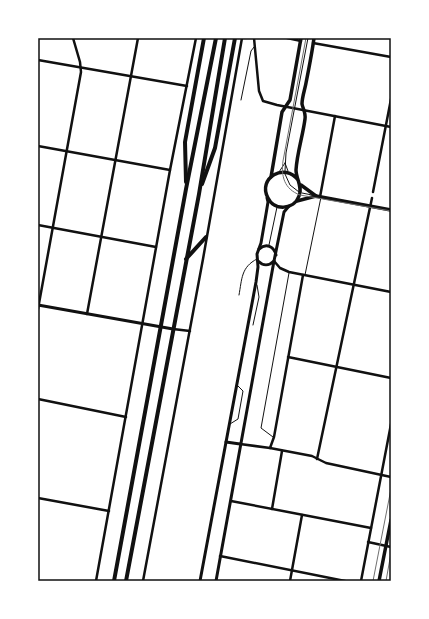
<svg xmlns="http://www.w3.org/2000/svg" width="429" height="619" viewBox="0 0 429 619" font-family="Inter,sans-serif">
<rect width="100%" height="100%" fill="#fff"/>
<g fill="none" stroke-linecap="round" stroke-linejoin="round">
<g stroke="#111" stroke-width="1">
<path d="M 241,100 L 251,51 L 254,47"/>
<path d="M 285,163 L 288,171"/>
<path d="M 285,171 L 286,153 L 308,38"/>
<path d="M 279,172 L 285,163"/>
<path d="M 285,174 L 290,185 L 299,192"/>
<path d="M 302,193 L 312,195"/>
<path d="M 269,245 L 277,207"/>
<path d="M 305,275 L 321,197"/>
<path d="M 239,295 C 242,279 241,267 257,259"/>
<path d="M 253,325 L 259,297 L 257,285"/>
<path d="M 230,424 L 238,419 L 243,391 L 238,386"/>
<path d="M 273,437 L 261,428 L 289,273"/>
</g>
<g stroke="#111" stroke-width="2.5">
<path d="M 254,38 L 259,91 L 263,101 L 277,105 L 391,127"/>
<path d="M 287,38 L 301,41"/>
<path d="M 313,43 L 391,57"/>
<path d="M 38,60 L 187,86"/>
<path d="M 38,146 L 170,170"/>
<path d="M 373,192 L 391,99"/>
<path d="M 320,197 L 335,116"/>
<path d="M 38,225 L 156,247"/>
<path d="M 274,261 L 280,268 L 289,272 L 391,292"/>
<path d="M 38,309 L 81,72 L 80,62 L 73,38"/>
<path d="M 87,314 L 138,38"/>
<path d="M 173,329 L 190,331"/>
<path d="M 288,357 L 391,378"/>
<path d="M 38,399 L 126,417"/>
<path d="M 240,444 L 270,448 L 312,456 L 326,463 L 391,477"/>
<path d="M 270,448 L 274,437 L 303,275"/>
<path d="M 317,459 L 372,198"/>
<path d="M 38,498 L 109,511"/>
<path d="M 231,501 L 371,528"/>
<path d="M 272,509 L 282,451"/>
<path d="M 368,542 L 391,547"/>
<path d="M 220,556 L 345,581"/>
<path d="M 96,581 L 170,170 L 196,38"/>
<path d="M 143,581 L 203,259 L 242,38"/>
<path d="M 290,581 L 302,515"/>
<path d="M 361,581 L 391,424"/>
</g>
<g stroke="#111" stroke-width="3">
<path d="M 259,249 C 266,243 274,246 276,255"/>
<path d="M 258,261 C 263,266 269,266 274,261 L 284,212 L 289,206"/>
<path d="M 38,305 L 173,329"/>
<path d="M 226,442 L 240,444"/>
<path d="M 200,581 L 256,282 L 258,267 L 257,254 L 261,243 L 266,214 L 268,202 L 267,198"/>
<path d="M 216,581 L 274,261"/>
</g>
<g stroke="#111" stroke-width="3.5">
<path d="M 271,177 L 282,112 L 290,100 L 301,38"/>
<path d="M 298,180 C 285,162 257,178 268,198 C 274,211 294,210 299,196 C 303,187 296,179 296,170 C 297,153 303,135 305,119 C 306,113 303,109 302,104 C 302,97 305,89 306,83 C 309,68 312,53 314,38"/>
<path d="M 301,185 L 316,196"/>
<path d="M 297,201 L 316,196 L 391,210"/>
<path d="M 379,581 L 391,520"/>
</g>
<g stroke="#111" stroke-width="4">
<path d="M 186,182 L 185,142 L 204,38"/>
<path d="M 202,184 L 215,148 L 235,38"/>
<path d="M 186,259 L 206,237"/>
<path d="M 114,581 L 186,189 L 216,38"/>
<path d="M 126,581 L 199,194 L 225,38"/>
</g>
<g stroke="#707070" stroke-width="1">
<path d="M 306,38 L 283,161 C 281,176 284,189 300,195 L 391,211"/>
<path d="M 373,581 L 391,489"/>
<path d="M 386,581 L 391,553"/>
</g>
</g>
<rect width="429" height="619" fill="none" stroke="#ffffff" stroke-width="78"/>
<rect x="39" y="39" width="351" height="541" fill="none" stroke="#111" stroke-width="1.5"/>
</svg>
